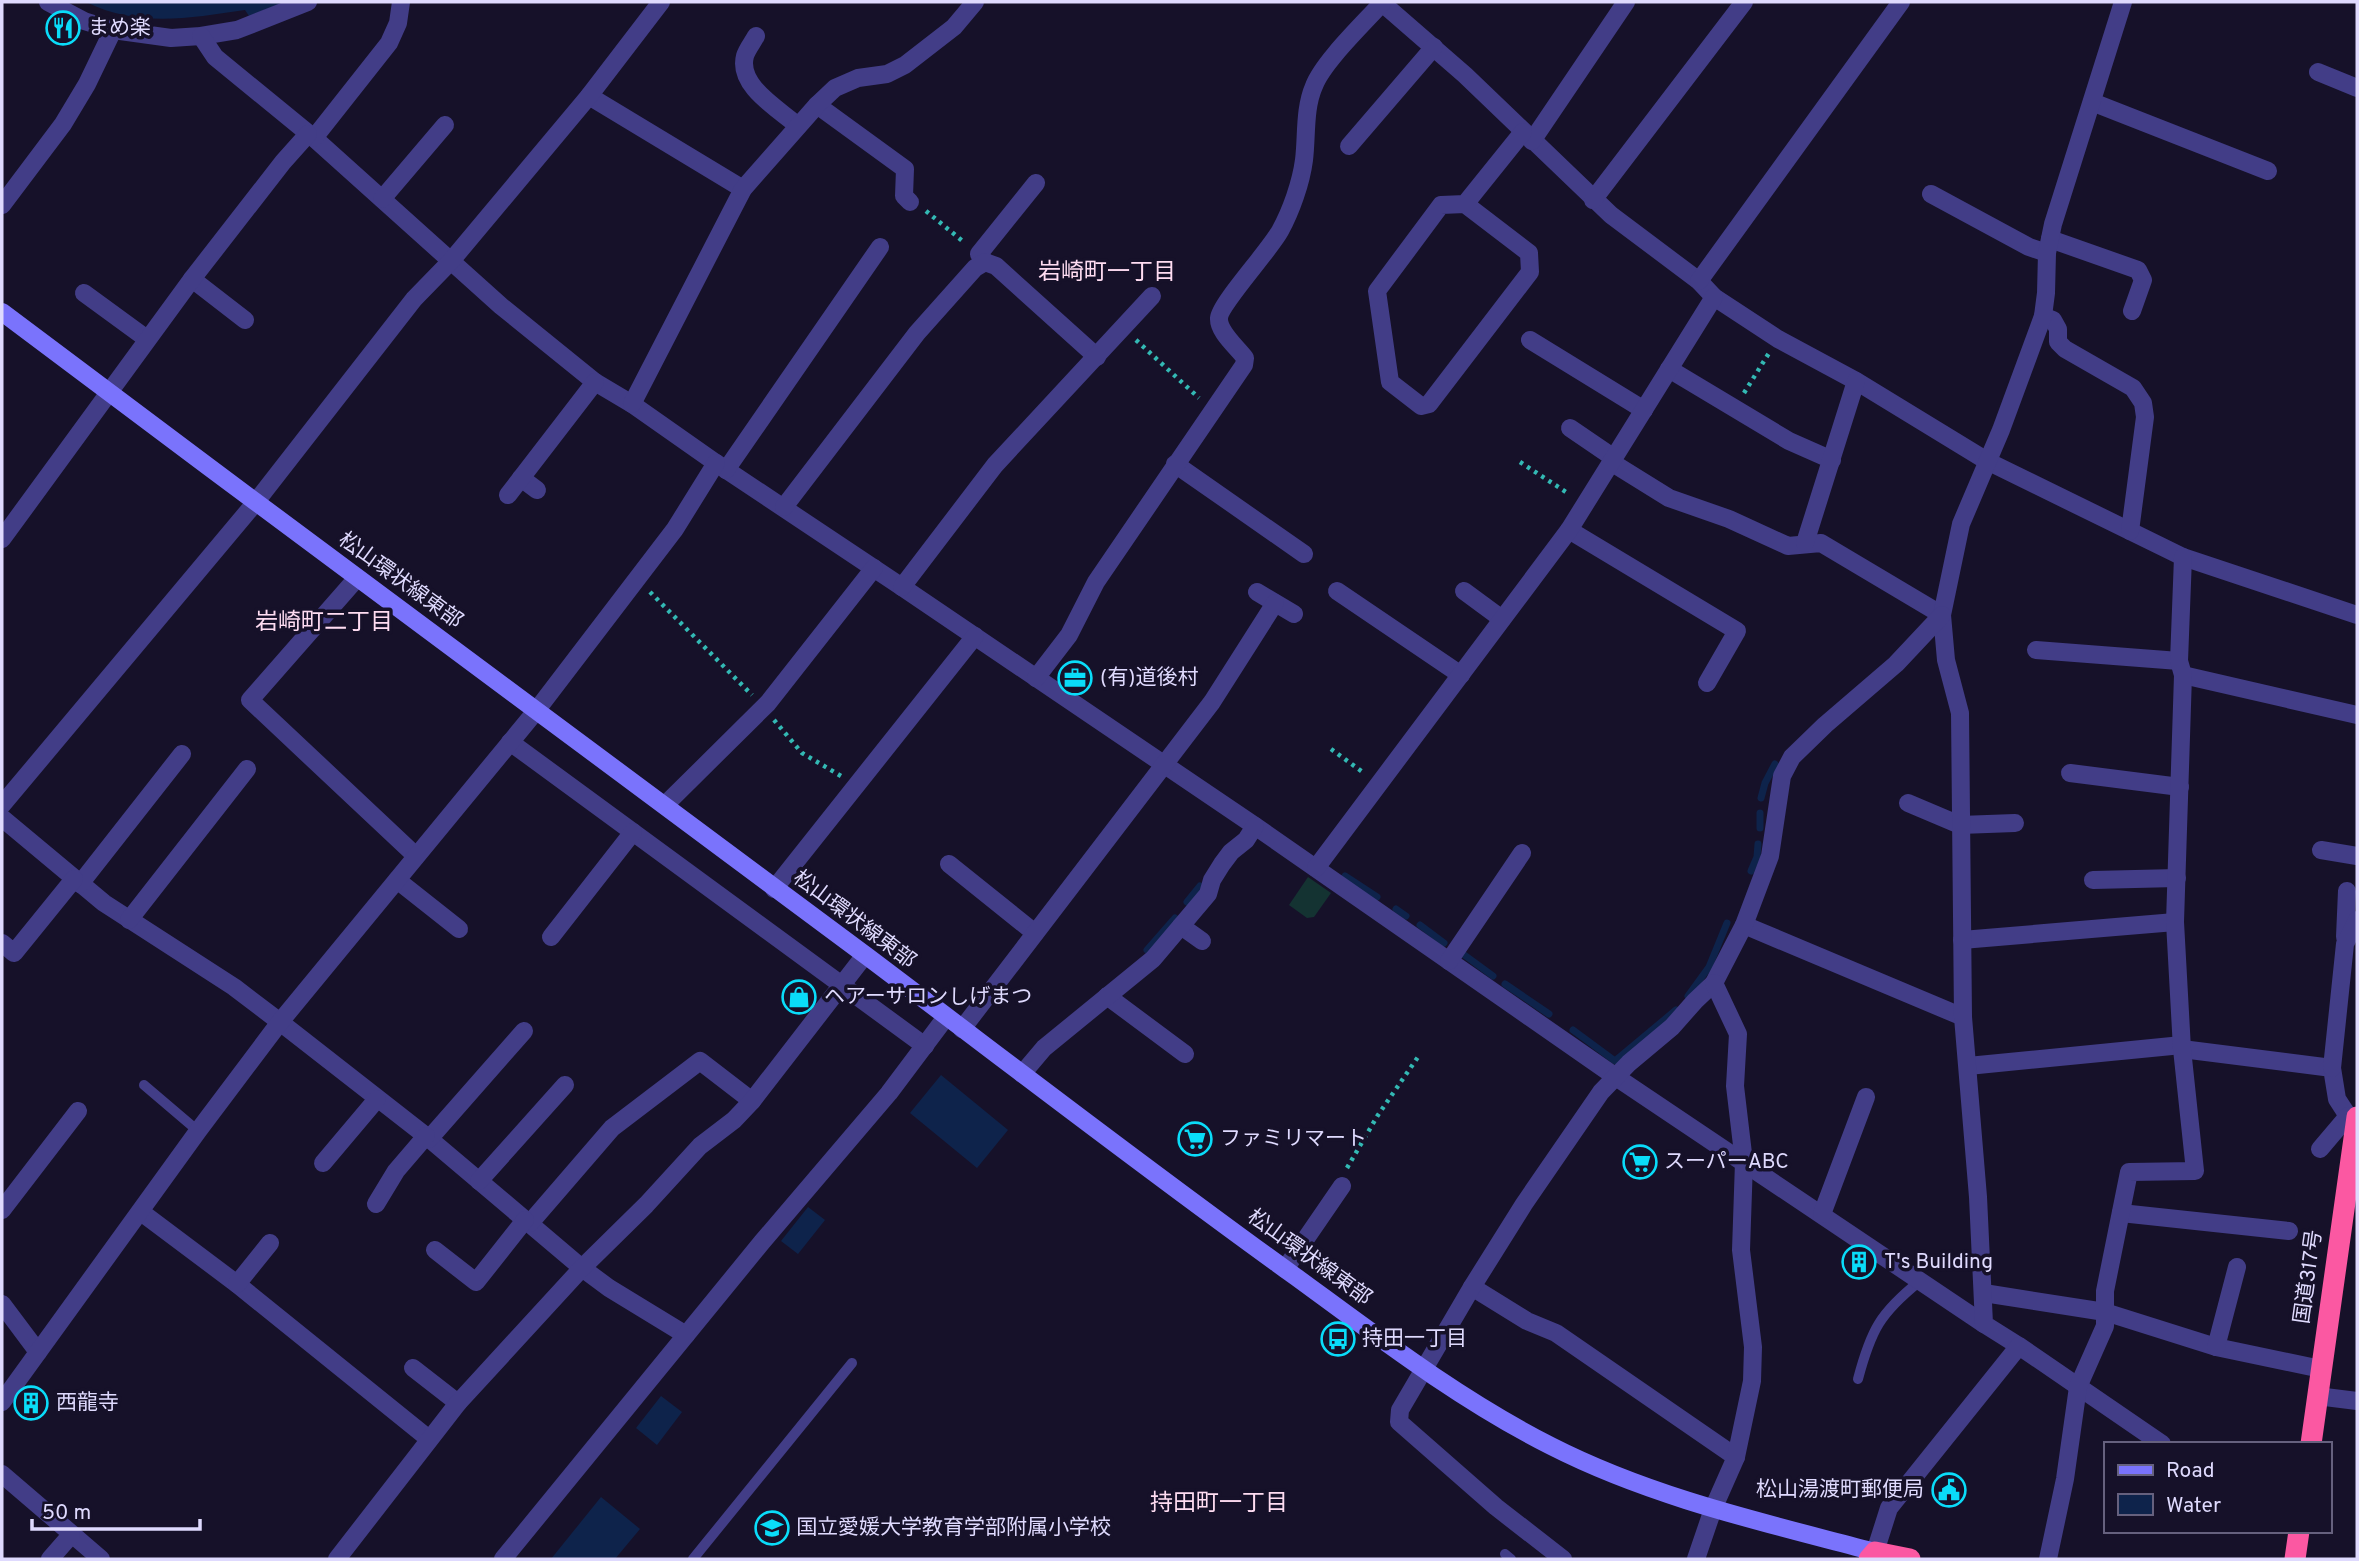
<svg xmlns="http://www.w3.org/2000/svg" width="2359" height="1561" viewBox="0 0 2359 1561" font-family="Overpass,'Noto Sans JP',sans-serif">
<rect width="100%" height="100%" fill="#161129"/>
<path fill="#143332" d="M 1308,877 L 1331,893 L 1314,917 L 1307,918 L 1289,905 Z"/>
<g fill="#0e234b">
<path d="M 86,2 L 285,2 L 249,16 L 245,10 C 190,18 138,28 86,2 Z"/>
<path d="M 941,1075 L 1008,1130 L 977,1168 L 910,1113 Z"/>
<path d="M 808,1207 L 825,1220 L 798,1254 L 781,1241 Z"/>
<path d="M 661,1396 L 682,1412 L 657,1445 L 636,1428 Z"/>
<path d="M 601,1497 L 640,1529 L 615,1559 L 551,1559 Z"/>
</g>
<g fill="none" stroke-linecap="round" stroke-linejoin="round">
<g stroke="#0e234b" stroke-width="7">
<path d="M 1761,798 L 1765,783 L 1775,764"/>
<path d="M 1760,828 L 1760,813"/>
<path d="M 1751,871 L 1757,857 L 1758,844"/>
<path d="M 1345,876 L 1377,897"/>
<path d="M 1187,902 L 1200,886"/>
<path d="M 1396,909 L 1406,916"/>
<path d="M 1420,925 L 1444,943"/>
<path d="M 1147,950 L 1175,918"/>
<path d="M 1463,954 L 1493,976"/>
<path d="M 1505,984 L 1549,1014"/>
<path d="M 1688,996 L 1709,967 L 1727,923"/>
<path d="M 1573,1030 L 1615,1061 L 1676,1010"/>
</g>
<g stroke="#33b9b4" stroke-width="4.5" stroke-dasharray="3.5 5" stroke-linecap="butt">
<path d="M 926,211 L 965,243"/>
<path d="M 1136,340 L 1199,398"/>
<path d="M 1744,393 L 1769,353"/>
<path d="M 1520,462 L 1569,494"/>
<path d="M 650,592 L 752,695"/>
<path d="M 774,720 L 802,753 L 841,776"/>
<path d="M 1331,749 L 1364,773"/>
<path d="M 1347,1168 L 1378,1115 L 1418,1057"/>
</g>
<g stroke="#423d87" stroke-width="10">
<path d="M 144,1085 L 198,1131"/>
<path d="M 1858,1379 C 1871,1330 1880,1313 1920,1281"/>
<path d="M 1505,1554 L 1511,1559"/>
<path d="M 693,1559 L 852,1363"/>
</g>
<g stroke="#423d87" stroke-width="18">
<path d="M 48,2 L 84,21 L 113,30 L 171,38 L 201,36 L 237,30 L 308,2"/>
<path d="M 1381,2 L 1465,75 L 1611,215 L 1699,281 L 1714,297 L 1778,339 L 1856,381 L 1987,461 L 2183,557 L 2357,615"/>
<path d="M 201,36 L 215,57 L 314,138 L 501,306 L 595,382 L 632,404 L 716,463 L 902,587 L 1255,826 L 1616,1077 L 1984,1324"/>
<path d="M 756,36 C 753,42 747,49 745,56 C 737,86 779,109 798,126"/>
<path d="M 2318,72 L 2357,88"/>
<path d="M 589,96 L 743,189"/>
<path d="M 2092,102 L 2268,171"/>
<path d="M 817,105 L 905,169 L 904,196 L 910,202"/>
<path d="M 314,138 L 389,43 L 398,23 L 401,2"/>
<path d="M 1532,141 L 1626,2"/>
<path d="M 1349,146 L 1434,47"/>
<path d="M 1931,194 L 2029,247 L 2047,253"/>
<path d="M 382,199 L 445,125"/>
<path d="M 1593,200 L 1744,2"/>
<path d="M 1465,204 L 1529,253 L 1530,272 L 1429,404 L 1421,406 L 1390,382 L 1377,291 L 1441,205 L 1465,204 L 1523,132"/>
<path d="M 2,205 L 63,124 L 87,84 L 113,30"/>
<path d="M 2050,239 L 2138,270 L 2143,280 L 2132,311"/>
<path d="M 985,262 L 979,254 L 1036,183"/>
<path d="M 192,279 L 245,320"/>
<path d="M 1699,281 L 1901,2"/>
<path d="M 84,293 L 147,339"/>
<path d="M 2043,316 L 2053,320 L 2058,329 L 2058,342 L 2065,349 L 2133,388 L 2143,403 L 2145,417 L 2130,531"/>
<path d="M 1530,340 L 1644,410"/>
<path d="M 1669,369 L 1789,441 L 1832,460"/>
<path d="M 632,404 L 743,189 L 817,105 L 835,88 L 858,78 L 887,74 L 905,65 L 954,27 L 975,2"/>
<path d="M 1570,428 L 1614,458"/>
<path d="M 1611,462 L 1669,498 L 1729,519 L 1788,546 L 1821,543 L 1942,615"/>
<path d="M 1175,464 L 1304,554"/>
<path d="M 726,470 L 880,247"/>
<path d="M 521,478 L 537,490"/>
<path d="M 508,495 L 595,382"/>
<path d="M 784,507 L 917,333 L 975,268 L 985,262 L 996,266 L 1097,357"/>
<path d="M 1569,530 L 1737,631 L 1707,683"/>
<path d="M 2,539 L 192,279 L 283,162 L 308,134"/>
<path d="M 1805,543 L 1856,381"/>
<path d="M 357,578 L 250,700 L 416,856"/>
<path d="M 902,587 L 995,465 L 1152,296"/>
<path d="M 1337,591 L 1461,675"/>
<path d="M 1464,591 L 1502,619"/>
<path d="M 1257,592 L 1294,614"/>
<path d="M 2036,650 L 2179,661"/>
<path d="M 2183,675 L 2357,715"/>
<path d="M 1036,678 L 1069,635 L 1096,582 L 1244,365 L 1245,358 C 1237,347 1218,332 1219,318 C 1220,304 1269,251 1280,231 C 1291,211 1301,183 1304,160 C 1307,136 1304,109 1314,86 C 1323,62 1364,23 1382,3"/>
<path d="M 510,742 L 925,1046"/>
<path d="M 2070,773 L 2180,787"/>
<path d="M 1908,803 L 1960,825 L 2015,823"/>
<path d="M 2,805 L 255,503 L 414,299 L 451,261 L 589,96 L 661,2"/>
<path d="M 665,805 L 768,703 L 874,568"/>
<path d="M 2,818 L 104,903 L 234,987 L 280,1022 L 426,1136 L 582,1268 L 609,1288 L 686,1335"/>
<path d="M 2321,850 L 2357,856"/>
<path d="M 949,864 L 1035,933"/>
<path d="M 1316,868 L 1569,530 L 1714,297"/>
<path d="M 397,880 L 459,929"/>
<path d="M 2093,880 L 2177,878"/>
<path d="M 80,884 L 182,754"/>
<path d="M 774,889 L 975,636"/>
<path d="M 129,920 L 247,769"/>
<path d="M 1744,925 L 1963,1017"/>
<path d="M 1181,926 L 1202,941"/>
<path d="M 551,937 L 633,832"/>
<path d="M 2345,937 L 2347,891"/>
<path d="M 1962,940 L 2175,922"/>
<path d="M 2,943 L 14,953 L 74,879"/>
<path d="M 1449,961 L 1522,853"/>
<path d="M 1107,996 L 1185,1054"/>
<path d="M 962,1029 L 1212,702 L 1275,603"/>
<path d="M 2182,1049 L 2332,1068 L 2337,1099 L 2348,1116 L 2357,1118"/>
<path d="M 1968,1066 L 2182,1045"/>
<path d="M 2332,1068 L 2345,944 L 2357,920"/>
<path d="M 1022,1074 L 1044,1048 L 1153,959 L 1208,894 L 1212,880 L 1222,864 L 1231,852 L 1246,840 L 1255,826"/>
<path d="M 429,1139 L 524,1031"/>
<path d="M 2320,1149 L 2348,1116"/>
<path d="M 323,1163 L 377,1099"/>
<path d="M 479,1181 L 565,1085"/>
<path d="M 376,1204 L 396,1171 L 426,1136"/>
<path d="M 2,1210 L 78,1111"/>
<path d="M 141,1212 L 237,1284 L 429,1439"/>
<path d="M 2121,1213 L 2289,1231"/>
<path d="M 1822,1214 L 1866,1097"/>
<path d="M 530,1223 L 612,1128 L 700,1061 L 752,1101"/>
<path d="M 435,1250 L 476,1282 L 525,1220"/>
<path d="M 1285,1269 L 1342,1186"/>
<path d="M 237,1284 L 270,1243"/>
<path d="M 1472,1287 L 1527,1321 L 1556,1333 L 1736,1457"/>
<path d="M 1984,1293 L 2105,1312 L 2216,1347 L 2321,1369"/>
<path d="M 2,1304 L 38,1352"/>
<path d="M 2019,1346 L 1984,1324 L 1978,1197 L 1963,1017 L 1960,713 L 1946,660 L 1942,615 L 1961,524 L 2001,430 L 2043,316 L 2046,293 L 2047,253 L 2053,224 L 2123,2"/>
<path d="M 2216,1347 L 2237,1267"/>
<path d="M 413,1368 L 458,1403"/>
<path d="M 2317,1396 L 2357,1401"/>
<path d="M 2,1402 L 198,1131 L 280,1022 L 536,711 L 675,529 L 716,463"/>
<path d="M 2,1474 L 101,1559"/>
<path d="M 1875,1552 L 1889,1508 L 2019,1346 L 2162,1444"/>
<path d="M 50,1559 L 71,1535"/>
<path d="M 337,1559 L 458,1403 L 582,1268 L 646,1205 L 700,1146 L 734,1120 L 752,1101 L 865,955"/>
<path d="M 503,1559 L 762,1242 L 889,1093 L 946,1017"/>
<path d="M 1563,1559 L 1496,1507 L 1399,1422 L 1400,1410 L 1472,1287 L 1524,1204 L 1601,1092 L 1629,1063 L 1672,1027 L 1695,1001 L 1714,983 L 1744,925 L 1770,856 L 1782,776 L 1792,757 L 1825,725 L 1896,664 L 1942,615"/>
<path d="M 1696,1559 L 1713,1509 L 1736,1457 L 1752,1381 L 1753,1347 L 1741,1250 L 1744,1162 L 1735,1086 L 1738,1034 L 1714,983"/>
<path d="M 2048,1559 L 2065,1479 L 2078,1387 L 2105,1326 L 2105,1291 L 2129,1172 L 2195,1171 L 2182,1049 L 2175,922 L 2183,675 L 2179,661 L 2183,557"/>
</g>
<path stroke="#7a73fc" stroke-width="18" d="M 2,312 C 289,529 580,740 868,957 C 1010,1064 1151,1173 1296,1277 C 1378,1337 1460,1400 1551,1446 C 1653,1498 1766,1523 1875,1552"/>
<g stroke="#fb58a2" stroke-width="21">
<path d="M 2311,1444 L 2357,1117"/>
<path d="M 1869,1559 L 1875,1552 L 1910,1559"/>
<path d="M 2295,1559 L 2299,1531"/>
</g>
</g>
<defs>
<symbol id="restaurant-ring" viewBox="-11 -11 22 22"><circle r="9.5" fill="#161129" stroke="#0adcf9" stroke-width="1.5"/><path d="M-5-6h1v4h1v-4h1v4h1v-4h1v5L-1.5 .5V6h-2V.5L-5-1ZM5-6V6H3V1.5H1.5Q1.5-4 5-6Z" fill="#0adcf9"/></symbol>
<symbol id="office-ring" viewBox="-11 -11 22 22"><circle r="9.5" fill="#161129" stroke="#0adcf9" stroke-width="1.5"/><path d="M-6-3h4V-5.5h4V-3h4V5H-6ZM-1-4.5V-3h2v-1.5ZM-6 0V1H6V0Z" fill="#0adcf9"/></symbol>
<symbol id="shop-ring" viewBox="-11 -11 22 22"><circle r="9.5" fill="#161129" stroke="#0adcf9" stroke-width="1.5"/><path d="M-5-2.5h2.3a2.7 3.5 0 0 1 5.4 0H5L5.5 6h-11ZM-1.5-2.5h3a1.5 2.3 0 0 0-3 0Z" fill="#0adcf9"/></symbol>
<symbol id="supermarket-ring" viewBox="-11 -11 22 22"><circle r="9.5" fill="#161129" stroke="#0adcf9" stroke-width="1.5"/><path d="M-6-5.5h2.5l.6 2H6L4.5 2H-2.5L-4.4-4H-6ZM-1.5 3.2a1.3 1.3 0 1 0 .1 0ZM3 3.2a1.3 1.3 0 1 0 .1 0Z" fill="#0adcf9"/></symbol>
<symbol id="building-ring" viewBox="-11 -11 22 22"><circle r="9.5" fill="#161129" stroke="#0adcf9" stroke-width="1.5"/><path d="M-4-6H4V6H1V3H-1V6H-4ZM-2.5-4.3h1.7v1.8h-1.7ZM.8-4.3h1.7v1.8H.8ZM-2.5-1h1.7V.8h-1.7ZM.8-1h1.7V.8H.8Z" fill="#0adcf9"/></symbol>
<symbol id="bus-ring" viewBox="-11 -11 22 22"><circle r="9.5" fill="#161129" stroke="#0adcf9" stroke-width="1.5"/><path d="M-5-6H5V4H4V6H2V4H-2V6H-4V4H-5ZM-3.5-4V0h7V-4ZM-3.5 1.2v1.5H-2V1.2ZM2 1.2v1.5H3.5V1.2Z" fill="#0adcf9"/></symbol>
<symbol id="civic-ring" viewBox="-11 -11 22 22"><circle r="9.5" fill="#161129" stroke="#0adcf9" stroke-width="1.5"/><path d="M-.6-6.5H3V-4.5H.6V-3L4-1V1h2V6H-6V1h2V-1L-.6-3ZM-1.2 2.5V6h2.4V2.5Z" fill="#0adcf9"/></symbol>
<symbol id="school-ring" viewBox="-11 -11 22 22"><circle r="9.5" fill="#161129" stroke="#0adcf9" stroke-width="1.5"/><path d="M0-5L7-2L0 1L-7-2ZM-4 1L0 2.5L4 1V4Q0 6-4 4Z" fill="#0adcf9"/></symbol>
</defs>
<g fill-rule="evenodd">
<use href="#restaurant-ring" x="44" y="9" width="38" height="38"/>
<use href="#office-ring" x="1056" y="659" width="38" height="38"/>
<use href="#shop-ring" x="780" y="978" width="38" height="38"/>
<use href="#supermarket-ring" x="1176" y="1120" width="38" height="38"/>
<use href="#supermarket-ring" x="1621" y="1143" width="38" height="38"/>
<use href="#building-ring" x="1840" y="1243" width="38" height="38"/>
<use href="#bus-ring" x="1319" y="1320" width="38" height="38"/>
<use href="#building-ring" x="12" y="1384" width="38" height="38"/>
<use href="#civic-ring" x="1930" y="1471" width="38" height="38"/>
<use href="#school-ring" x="753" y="1509" width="38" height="38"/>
</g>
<g text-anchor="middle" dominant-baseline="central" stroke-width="7" stroke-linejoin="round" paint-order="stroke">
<g font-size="21" fill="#dfdafe" stroke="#161129" text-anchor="start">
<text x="88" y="28">まめ楽</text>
<text x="1100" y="678">(有)道後村</text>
<text x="824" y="997">ヘアーサロンしげまつ</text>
<text x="1220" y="1139">ファミリマート</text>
<text x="1664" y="1162">スーパーABC</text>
<text x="1884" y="1262">T's Building</text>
<text x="1362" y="1339">持田一丁目</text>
<text x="56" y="1403">西龍寺</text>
<text x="1924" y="1490" text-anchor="end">松山湯渡町郵便局</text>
<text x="796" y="1528">国立愛媛大学教育学部附属小学校</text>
</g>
<g font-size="21" fill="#dfdafe" stroke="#161129">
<text transform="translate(400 581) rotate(36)">松山環状線東部</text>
<text transform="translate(854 920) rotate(37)">松山環状線東部</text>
<text transform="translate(1309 1258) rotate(36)">松山環状線東部</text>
<text transform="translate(2309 1277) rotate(-82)">国道317号</text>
</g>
<g font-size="23" fill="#fedcf1" stroke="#161129">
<text x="1107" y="273">岩崎町一丁目</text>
<text x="324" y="623">岩崎町二丁目</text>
<text x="1219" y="1504">持田町一丁目</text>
</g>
</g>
<rect width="2359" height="1561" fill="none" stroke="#dfdafe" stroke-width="7"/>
<rect x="2104" y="1442" width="228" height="91" fill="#161129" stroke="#66617e" stroke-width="2"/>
<rect x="2118" y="1465" width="35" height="10" fill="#7a73fc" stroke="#66617e" stroke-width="2"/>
<text x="2166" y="1477" font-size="21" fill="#dfdafe">Road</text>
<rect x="2118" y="1494" width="35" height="21" fill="#0e234b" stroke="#66617e" stroke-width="2"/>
<text x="2166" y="1512" font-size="21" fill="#dfdafe">Water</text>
<path d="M32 1519v10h168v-10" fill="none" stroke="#dfdafe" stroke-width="3.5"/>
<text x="42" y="1519" font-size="21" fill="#dfdafe" stroke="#161129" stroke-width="5" paint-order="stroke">50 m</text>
</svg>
